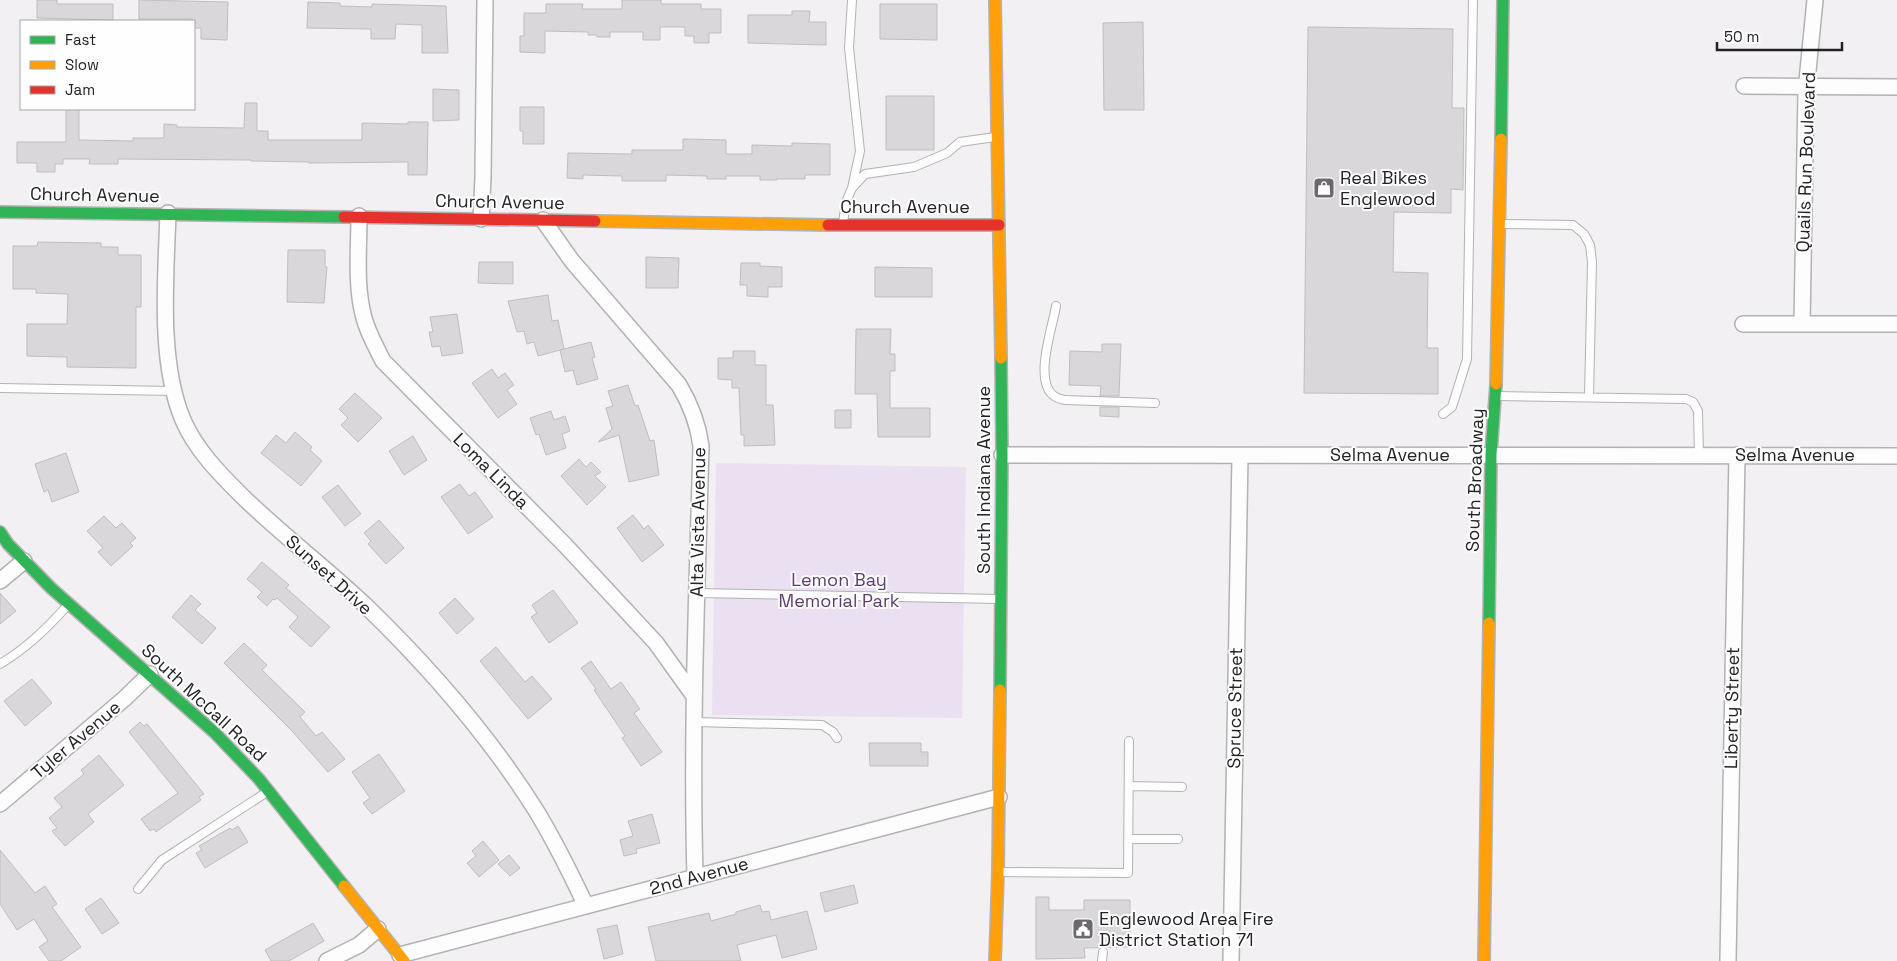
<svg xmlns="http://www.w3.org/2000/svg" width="1897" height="961" viewBox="0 0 1897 961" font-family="'Space Grotesk',sans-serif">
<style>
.green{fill:#ebdff2}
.building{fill:#d9d7d9;stroke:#bfbdbf}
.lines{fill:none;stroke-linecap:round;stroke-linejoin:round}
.lane-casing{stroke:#b2b1b3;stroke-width:10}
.street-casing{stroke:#b2b1b3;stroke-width:18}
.fast-casing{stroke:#b2b1b3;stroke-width:14}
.slow-casing{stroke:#b2b1b3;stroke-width:14}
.jam-casing{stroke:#b2b1b3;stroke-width:14}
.lane{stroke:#fdfdfd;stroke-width:8}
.street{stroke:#fdfdfd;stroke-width:15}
.fast{stroke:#30b455;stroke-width:11}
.slow{stroke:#ff9f0a;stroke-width:11}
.jam{stroke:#e5322d;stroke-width:11}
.labels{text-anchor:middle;stroke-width:4;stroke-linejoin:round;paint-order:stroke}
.street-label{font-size:18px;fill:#222123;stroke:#fefeff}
.poi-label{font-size:18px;fill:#222123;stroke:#fefeff;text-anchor:start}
.park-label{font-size:18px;fill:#5c3c6e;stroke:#fefeff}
</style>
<rect width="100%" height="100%" fill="#f2f0f3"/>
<!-- green -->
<path class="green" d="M716 463 966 467 962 718 712 715Z"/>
<!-- building -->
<path class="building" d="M37 0H57V4H113V20L37 18Z
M139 0 228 2 227 40 201 39V28H194L192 19H139Z
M622 0H661V4H701V9H721V33H709V43H694V36H685V27H660V40H643V32H610V37H597V35H588V32L545 31V53L520 52V36H524V13H546V4H583L582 9H622Z
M308 2 340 3V6L372 7V4L446 6 448 53H422V25L396 24 395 39H371V29L307 28Z
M880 4H937V40L880 39Z
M792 11H810L809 22H826V45L748 43V15H792Z
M1143 22 1144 110H1104L1103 23Z
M1308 27 1453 29 1452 108H1464L1463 190 1451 189V213L1394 212 1393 272 1428 273 1427 348H1438V394L1304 393Z
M433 89 459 90V120L433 121Z
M886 96H934V150H886Z
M245 103H257V131H268V140H362V123L408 124V122H428L427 175H408V162L309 163V162L251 161V160L118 159V164H89L90 159H63V164H55V172H37V163H17V142H66V109H79V140L133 141V138H164V124L177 125V127L244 128Z
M520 107H544V144H523V131H520Z
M683 139 726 140V154H752V145L792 146V143L830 144V175H805V179H777V180H760V176H726V179H707V176L666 175V181H622V176L583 175V179L567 178 568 153 632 154V150H683Z
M38 242 101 243V247H118V255H141V307H136V368L67 367V357L27 356V324H67L68 294 36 293V289H13V246H37Z
M288 250H325V267H327L324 303 287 302Z
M646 257 679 258 678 288H646Z
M479 262H513V284L478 283Z
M741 263H760V266L782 267V287H768V297L747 296V285H740Z
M875 267 932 268V297H875Z
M548 295 552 321 558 320 564 349 538 356 534 342 527 344 524 331 517 332 508 301Z
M457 314 463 353 442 356 440 346 432 347 429 332H433L430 317Z
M856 329H891L890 354H895V371H890V408H930V437H878L877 394H855Z
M591 342 595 357 592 358 598 379 577 385 573 370 565 372 560 350Z
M1102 344H1121L1119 396H1100L1101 386 1069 385 1070 351 1102 352Z
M733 351H755V365H766V405H773L775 445 744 446V435H741L739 388H732V380L718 379V358H733Z
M492 369 498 378 505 373 514 385 507 390 517 404 498 418 472 383Z
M628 385 635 406 638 405 650 441 654 440 659 475 629 482 619 435 598 442 612 429 606 408 613 406 608 391Z
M355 393 382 418 358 442 341 425 348 418 339 409Z
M1100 407H1119V417L1100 416Z
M835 410H851V428H835Z
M551 411 554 420 565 416 570 431 562 434 566 448 546 455 539 434 536 435 530 418Z
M295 432 312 447 310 450 322 461 301 486 261 453 276 435 286 443Z
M413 436 427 460 404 475 389 451Z
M66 453 79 492 52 502 48 490 44 492 35 464Z
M579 459 586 467 591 462 601 472 595 476 606 487 587 505 561 476Z
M460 484 469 496 475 492 493 517 468 534 441 497Z
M338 485 361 514 345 526 322 497Z
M633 515 644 529 648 525 664 545 642 562 617 528Z
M104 516 116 528 122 523 136 538 130 543 133 546 111 566 98 552 103 548 87 531Z
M379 520 404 548 386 564 368 544 371 541 364 533Z
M262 562 289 585 286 588 330 627 311 647 289 627 298 617 277 598 275 600 273 599 267 606 257 597 262 592 247 579Z
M553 590 578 623 549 643 531 617 537 613 532 605Z
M0 593 16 611 0 624Z
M191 595 201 604 195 610 216 628 202 644 172 617Z
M455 598 474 619 457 634 439 613Z
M244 643 267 665 262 670 305 712 300 717 316 736 322 732 345 759 328 772 292 731 224 663Z
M496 647 525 682 532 676 552 699 528 719 480 661Z
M591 661 611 689 621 682 640 709 634 713 662 752 641 766 622 738 625 736 594 690 596 689 581 668Z
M32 679 52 703 25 726 4 701Z
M140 722 144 726 147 724 204 794 199 797 201 800 156 832 154 829 150 831 141 819 178 793 129 732Z
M869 743H921V752H928V766H870Z
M379 754 405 791 372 814 363 803 370 798 352 772Z
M99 755 124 785 88 814 94 822 65 846 52 831 57 828 49 818 62 807 54 798 84 774 81 770Z
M652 814 660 843 636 849 637 853 624 856 620 840 633 836 628 821Z
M238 826 248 842 205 868 196 853 202 850 199 846 230 828 232 830Z
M483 841 499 860 479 877 467 863 476 856 472 851Z
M0 850 35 893 45 886 57 904 52 907 81 947 61 961H49L39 947 48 941 34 919 17 930 0 904Z
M509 855 520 868 510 876 498 864Z
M854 885 858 903 825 912 820 893Z
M1036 897H1049V910H1084V900H1130V947L1084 948 1085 958 1036 959Z
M101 898 119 923 102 934 85 909Z
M760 905 762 912 769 911 771 920 807 911 817 949 782 958 776 935 737 945 741 961H656L648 927 709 913 711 921 736 914V912Z
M313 923 324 941 289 961H271L265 950Z
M617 925 623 954 604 959 597 929Z"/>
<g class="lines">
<!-- lane casing -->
<g class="lane-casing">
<path id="lane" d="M852 0 849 48 860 151 852 188
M843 223 846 202 852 188 865 174 914 167 947 153 960 142 995 137
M1500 224 1573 225 1584 234 1590 245 1592 262 1589 396
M1056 306C1053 326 1033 381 1054 396 1058 399 1062 399 1065 400L1155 403
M0 388 174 391
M1497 396 1686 399 1693 402 1698 411 1699 455
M1443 414 1452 407 1467 359 1473 0
M697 593 999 599
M0 664C27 648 47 628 68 605
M694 722 822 725 833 732 837 738
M1129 786 1182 787
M1129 839H1178
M1000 872 1128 873 1129 741
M138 889 162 860 267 792
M1102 961 1103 952"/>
</g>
<!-- street casing -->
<g class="street-casing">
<path id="street" d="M1744 86 1897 87
M168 213C166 276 158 361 183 420 196 450 219 473 242 496 282 535 326 568 366 606 430 668 490 737 537 812 555 842 571 874 586 906
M359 216C359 249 355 286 364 318 368 333 376 347 383 361L565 545 656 643 694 696
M481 219 483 177 485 0
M543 220 572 261 679 385C691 405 698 423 701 446 697 590 691 733 695 877
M1743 324H1897
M1802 324 1806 91 1815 0
M1002 455 1897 456
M0 581 24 561
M0 804 124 699 150 674
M400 955 999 797
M327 961 359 945 378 929
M1231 961 1240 456
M1728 961 1737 455"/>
</g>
<!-- fast casing -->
<g class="fast-casing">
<path id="fast" d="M1501 139 1503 0
M0 212 344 217
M0 532 8 544 51 588 215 733 259 779 344 886
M1489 623 1491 454 1496 384
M1000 690 1002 455 1001 358"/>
</g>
<!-- slow casing -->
<g class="slow-casing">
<path id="slow" d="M995 0 1001 358
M595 221 828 225
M1496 384 1501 139
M344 886 404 961
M995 961 998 872 1000 690
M1484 961 1489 623"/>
</g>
<!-- jam casing -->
<g class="jam-casing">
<path id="jam" d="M344 217 595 221
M828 225H999"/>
</g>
<!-- lane -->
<use href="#lane" class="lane"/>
<!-- street -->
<use href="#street" class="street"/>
<!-- fast -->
<use href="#fast" class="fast"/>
<!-- slow -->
<use href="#slow" class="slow"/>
<!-- jam -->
<use href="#jam" class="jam"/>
</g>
<!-- icons -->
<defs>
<g id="shop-square" transform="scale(1.125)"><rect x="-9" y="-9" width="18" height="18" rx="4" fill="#6b696c" stroke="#fefeff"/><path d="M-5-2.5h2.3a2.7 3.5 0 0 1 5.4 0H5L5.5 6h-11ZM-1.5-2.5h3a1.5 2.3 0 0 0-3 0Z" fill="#fff"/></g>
<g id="civic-square" transform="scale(1.125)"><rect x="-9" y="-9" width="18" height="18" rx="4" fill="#6b696c" stroke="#fefeff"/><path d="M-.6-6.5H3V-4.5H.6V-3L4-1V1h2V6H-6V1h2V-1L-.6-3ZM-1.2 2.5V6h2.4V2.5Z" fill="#fff"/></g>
</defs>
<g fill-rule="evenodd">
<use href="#shop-square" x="1324" y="188"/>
<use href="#civic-square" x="1083" y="929"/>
</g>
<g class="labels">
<!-- street labels -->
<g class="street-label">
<text transform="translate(1806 162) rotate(-88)" y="6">Quails Run Boulevard</text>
<text transform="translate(95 195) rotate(1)" y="6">Church Avenue</text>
<text transform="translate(500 202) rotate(1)" y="6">Church Avenue</text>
<text x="905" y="213">Church Avenue</text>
<text x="1390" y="461">Selma Avenue</text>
<text x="1795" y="461">Selma Avenue</text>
<text transform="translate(491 471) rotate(45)" y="6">Loma Linda</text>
<text transform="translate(984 480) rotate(-90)" y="6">South Indiana Avenue</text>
<text transform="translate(1475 480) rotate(-88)" y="6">South Broadway</text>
<text transform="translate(698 522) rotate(-89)" y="6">Alta Vista Avenue</text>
<text transform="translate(329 575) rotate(42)" y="6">Sunset Drive</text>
<text transform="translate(204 703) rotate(43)" y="6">South McCall Road</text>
<text transform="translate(1235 708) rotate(-89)" y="6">Spruce Street</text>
<text transform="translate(1732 708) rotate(-89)" y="6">Liberty Street</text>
<text transform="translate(76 740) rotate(-40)" y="6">Tyler Avenue</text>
<text transform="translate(699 876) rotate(-15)" y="6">2nd Avenue</text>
</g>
<!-- poi labels -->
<g class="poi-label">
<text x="1340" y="184">Real Bikes<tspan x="1340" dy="21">Englewood</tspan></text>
<text x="1099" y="925">Englewood Area Fire<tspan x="1099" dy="21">District Station 71</tspan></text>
</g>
<!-- park labels -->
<g class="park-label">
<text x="839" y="586">Lemon Bay<tspan x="839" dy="21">Memorial Park</tspan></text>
</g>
</g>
<!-- legend -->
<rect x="20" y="20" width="175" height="90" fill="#fefeff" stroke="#a6a6a7"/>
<rect x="30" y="36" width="25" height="8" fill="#30b455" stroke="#a6a6a7"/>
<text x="65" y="45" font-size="15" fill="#222123">Fast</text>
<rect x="30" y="61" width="25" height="8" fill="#ff9f0a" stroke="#a6a6a7"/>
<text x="65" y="70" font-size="15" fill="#222123">Slow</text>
<rect x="30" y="86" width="25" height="8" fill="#e5322d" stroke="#a6a6a7"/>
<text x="65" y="95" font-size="15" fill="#222123">Jam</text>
<!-- scale -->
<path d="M1717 42v8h125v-8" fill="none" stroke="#222123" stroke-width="2.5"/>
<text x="1724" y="42" font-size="15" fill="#222123" stroke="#fefeff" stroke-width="4" paint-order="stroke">50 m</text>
</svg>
